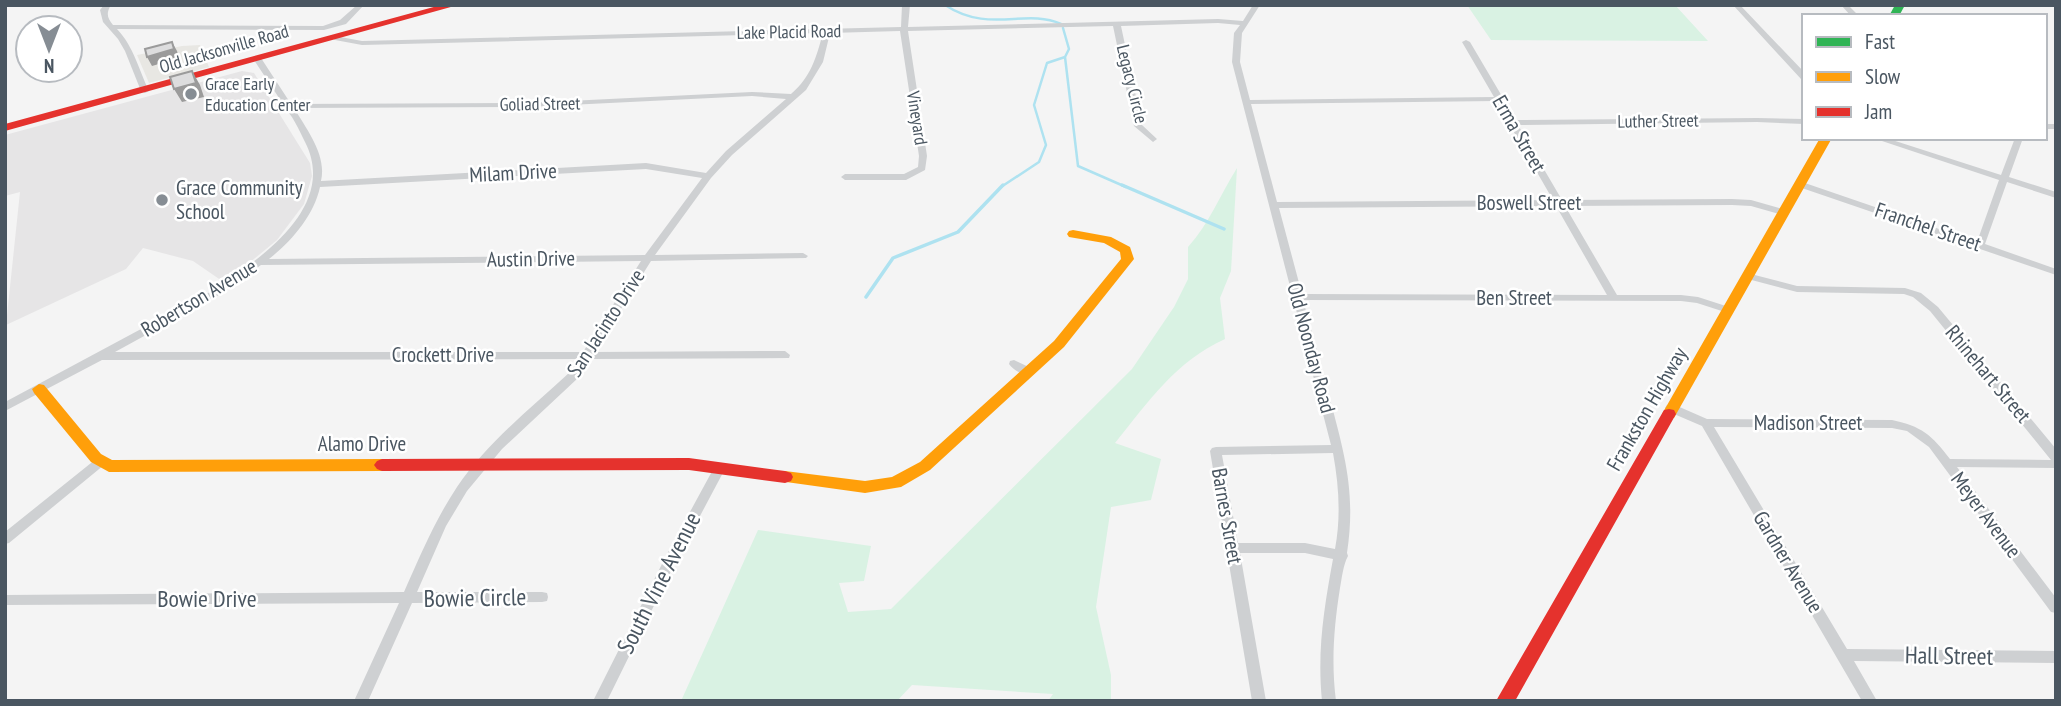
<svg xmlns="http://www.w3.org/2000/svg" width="2061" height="706" viewBox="0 0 2061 706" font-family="'PT Sans Narrow',sans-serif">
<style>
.commercial{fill:#e8e7e3}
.education{fill:#e6e5e6}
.green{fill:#d9f2e3}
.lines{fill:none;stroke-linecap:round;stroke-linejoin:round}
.stream-far1{stroke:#aee2f0;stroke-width:2.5}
.stream{stroke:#aee2f0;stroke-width:3.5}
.street{fill:#ced0d2;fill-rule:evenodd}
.fast{fill:#30b455;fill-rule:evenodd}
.slow{fill:#ff9f0a;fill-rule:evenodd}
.jam{fill:#e5322d;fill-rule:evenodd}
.shaded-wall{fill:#9b9b9b}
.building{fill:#ddddde;stroke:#9b9b9b;stroke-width:2}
.poi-dot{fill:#868d94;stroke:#fff;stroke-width:2.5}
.labels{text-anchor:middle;stroke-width:5;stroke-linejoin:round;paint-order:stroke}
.far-street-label{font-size:18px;fill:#4a5661;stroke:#fff}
.far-poi-label{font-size:18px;fill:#4a5661;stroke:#fff;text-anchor:start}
.street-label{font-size:21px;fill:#4a5661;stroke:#fff}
.poi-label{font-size:21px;fill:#4a5661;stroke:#fff;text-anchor:start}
.near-street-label{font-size:24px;fill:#4a5661;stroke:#fff}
</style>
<rect width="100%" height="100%" fill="#f4f4f4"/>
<!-- commercial -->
<path class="commercial" d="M200 45 209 67 149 83 137 55 182 46Z"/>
<!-- education -->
<path class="education" d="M242 71 254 73 310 163 312 176 304 204 277 240 225 283 193 261 143 248 126 269 6 325 20 192 5 196V135Z"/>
<!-- green -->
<path class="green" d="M1467 5H1675L1708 41 1491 40Z
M1237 168 1231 271 1220 298 1225 339C1175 362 1149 401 1115 443L1161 459 1151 500 1111 507 1096 607 1111 675V701H1048L1053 694 912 685 897 701H681L758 530 871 546 864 581 839 583 848 612 891 609 1132 369 1174 307 1188 279V247C1209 224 1220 195 1237 168Z"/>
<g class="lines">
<!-- stream-far1 -->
<path class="stream-far1" d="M945 5C989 34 1025 8 1061 24
M1063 28 1069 49 1065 57 1078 166 1126 187
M1001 187 1039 162 1046 145 1034 105 1047 63 1065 57"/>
<!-- stream -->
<path class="stream" d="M1122 185 1224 229
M866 297 893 258 958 232 1003 185"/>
<!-- street -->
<path class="street" d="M104 5H111C106 13 107 18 113 25L323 26 340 20 357 5H364L346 24 324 30 117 29C134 47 139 70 149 91L145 93 141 91 125 51 118 39 103 22 100 10Z
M902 5H910L908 27 1218 19 1243 21 1253 5H1260L1242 33 1240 62 1250 100 1494 97 1462 42 1466 40 1470 42 1516 120 1757 118 1804 119V124L1757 122 1518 125 1562 200 1732 199 1751 200 1786 210 1788 212 1783 215 1751 206 1732 205 1565 206 1617 295H1681L1698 297 1732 308 1733 310 1732 312 1728 313 1697 303 1681 301 1303 300C1312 333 1321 366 1330 399 1345 456 1356 493 1347 553L1348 556C1343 565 1342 578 1340 588 1334 626 1331 662 1336 701H1322C1317 651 1324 608 1333 559L1305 553H1240L1266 701H1252L1210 451 1212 448 1216 447 1331 445 1232 62 1234 33 1240 25 1218 23 1121 26 1142 125 1157 139 1153 142 1134 126 1113 26 908 31 927 156 925 170 906 180H845L841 177 845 174H904L918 167 919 156 900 31 830 33 823 62 806 90 732 155 711 178 655 255 803 253 808 256 806 258 651 261 594 352 785 351 790 355 789 358 590 359 578 378 502 449 467 491 446 526 417 592H542L547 593 548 597 547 601 542 602 412 603 368 701H354L399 603 5 605V595L404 592C420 556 435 520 457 487 487 443 531 408 570 372L579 359 102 360 5 411V402L210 292C257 261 339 208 305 142 299 130 292 113 282 106L283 104 254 60 255 58H261L291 104 528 103 752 92 791 94C811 77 816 58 823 33L362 45 335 40 331 38 335 36 362 41 901 27ZM752 96 786 99 726 151 706 173 646 163 321 181C327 155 307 130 294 108L528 107ZM1496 101 1553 200 1277 202 1251 104ZM646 169 702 178 645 255 269 259C292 241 314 215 320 187ZM1556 206 1607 295 1302 294 1279 208ZM641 261 583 352H115L217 296 261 265ZM1333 453C1339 486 1341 517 1335 549L1305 543H1238L1222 455Z
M1733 5H1740L1804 72V79H1801Z
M1841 5H1848L1859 16H1851Z
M2045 124H2056V129H2045Z
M1873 138H1886L2001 175 2015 138H2023L2009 177 2056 192V198L2007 182 1985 244 2056 269V275L1796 186 1795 184 1796 182H1802L1977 242 1999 180Z
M1747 273 1797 286 1905 288 1921 293 1938 307 2056 449V468L1957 467 2056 598V613L2051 612 1929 447 1907 431 1892 428 1714 427 1847 649 2056 651V663L1854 661 1877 701H1862L1702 426 1667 411 1665 408 1667 405H1675L1707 419 1892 420C1921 426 1932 435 1950 459L2051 460 1930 311 1913 297 1904 294 1797 292 1744 278 1742 276 1744 274Z
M1014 360 1033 369 1034 372 1033 375C1025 377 1013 370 1009 364L1010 361Z
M100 458 104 459 106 462 104 465 9 543 5 544V532L96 459Z
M720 463 724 464 726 467 675 563 607 701H593L666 556 716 464Z"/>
<!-- fast -->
<path class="fast" d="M1895 5H1905L1899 16H1889Z"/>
<!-- slow -->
<path class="slow" d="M1820 138H1832L1674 418H1664L1662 414Z
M1073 230 1111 237 1130 247 1134 259 1064 347 930 470 901 487 865 493 779 481 777 477 779 473 785 471 865 481 892 477 920 462 1054 341 1121 259 1120 252 1104 243 1069 237 1067 234 1069 231Z
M39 384 44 385 101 454 112 460 382 459 387 461 390 465 387 469 382 471 109 472 91 462 34 393 32 389Z"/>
<!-- jam -->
<path class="jam" d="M441 5H458L5 131V124Z
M1669 409 1674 410 1676 414 1515 701H1496L1664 410Z
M689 458 785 471 791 473 793 477 791 481 785 483 689 470 382 471 377 469 374 465 377 461 382 459Z"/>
</g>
<!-- shaded-wall -->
<path class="shaded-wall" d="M172 42 177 51 179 58 152 66 147 57Z
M192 71 200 85 204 97 182 102 174 89Z"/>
<!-- building -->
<path class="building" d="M172 42 174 49 147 57 145 49Z
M192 71 196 83 174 89 170 77Z"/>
<!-- markers -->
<g class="poi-dot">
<circle cx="191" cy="94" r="7"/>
<circle cx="162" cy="200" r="7"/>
</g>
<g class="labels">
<!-- far-street labels -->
<g class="far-street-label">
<text transform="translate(789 32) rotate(-1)" y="6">Lake Placid Road</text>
<text transform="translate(224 49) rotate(-16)" y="6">Old Jacksonville Road</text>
<text transform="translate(1132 84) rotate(76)" y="6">Legacy Circle</text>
<text transform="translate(540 104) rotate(-1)" y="6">Goliad Street</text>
<text transform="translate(917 118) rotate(81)" y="6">Vineyard</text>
<text transform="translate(1658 121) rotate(-1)" y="6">Luther Street</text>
</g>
<!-- far-poi labels -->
<g class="far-poi-label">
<text x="205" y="90">Grace Early<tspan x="205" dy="21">Education Center</tspan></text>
</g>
<!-- street labels -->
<g class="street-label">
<text transform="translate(1519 134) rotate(60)" y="7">Erma Street</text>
<text transform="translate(513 173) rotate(-3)" y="7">Milam Drive</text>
<text x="1529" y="210">Boswell Street</text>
<text transform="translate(1928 227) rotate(19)" y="7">Franchel Street</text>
<text transform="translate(531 259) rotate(-1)" y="7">Austin Drive</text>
<text transform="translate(199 298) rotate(-31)" y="7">Robertson Avenue</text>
<text x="1514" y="305">Ben Street</text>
<text transform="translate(606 323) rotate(-57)" y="7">San Jacinto Drive</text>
<text transform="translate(1311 348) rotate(75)" y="7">Old Noonday Road</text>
<text x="443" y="362">Crockett Drive</text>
<text transform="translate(1988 374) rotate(50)" y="7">Rhinehart Street</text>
<text transform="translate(1647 409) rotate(-60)" y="7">Frankston Highway</text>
<text x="1808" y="430">Madison Street</text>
<text x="362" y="451">Alamo Drive</text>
<text transform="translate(1986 515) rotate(53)" y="7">Meyer Avenue</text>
<text transform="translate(1227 516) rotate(80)" y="7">Barnes Street</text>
<text transform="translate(1788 562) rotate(59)" y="7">Gardner Avenue</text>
</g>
<!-- poi labels -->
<g class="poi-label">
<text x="176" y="195">Grace Community<tspan x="176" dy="24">School</tspan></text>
</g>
<!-- near-street labels -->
<g class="near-street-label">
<text transform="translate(659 583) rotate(-63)" y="8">South Vine Avenue</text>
<text transform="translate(475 598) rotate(-1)" y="8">Bowie Circle</text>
<text x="207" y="607">Bowie Drive</text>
<text transform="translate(1949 656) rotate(1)" y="8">Hall Street</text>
</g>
</g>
<!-- border -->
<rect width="2061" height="706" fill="none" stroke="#4a5661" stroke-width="14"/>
<!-- legend -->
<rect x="1802" y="14" width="245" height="126" fill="#ffffff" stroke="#b7bbc0" stroke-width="2"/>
<rect x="1816" y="37" width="35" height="10" fill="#30b455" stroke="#b7bbc0" stroke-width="2"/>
<text x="1865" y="49" font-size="21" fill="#4a5661">Fast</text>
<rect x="1816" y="72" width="35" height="10" fill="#ff9f0a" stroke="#b7bbc0" stroke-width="2"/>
<text x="1865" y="84" font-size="21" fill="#4a5661">Slow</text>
<rect x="1816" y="107" width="35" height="10" fill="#e5322d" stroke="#b7bbc0" stroke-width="2"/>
<text x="1865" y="119" font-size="21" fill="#4a5661">Jam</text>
<!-- north arrow -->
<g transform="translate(49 49) rotate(180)"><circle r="33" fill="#ffffff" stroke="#b7bbc0" stroke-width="2"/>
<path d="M0-5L12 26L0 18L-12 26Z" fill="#868d94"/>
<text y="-10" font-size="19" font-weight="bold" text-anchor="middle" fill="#4a5661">N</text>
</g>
</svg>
